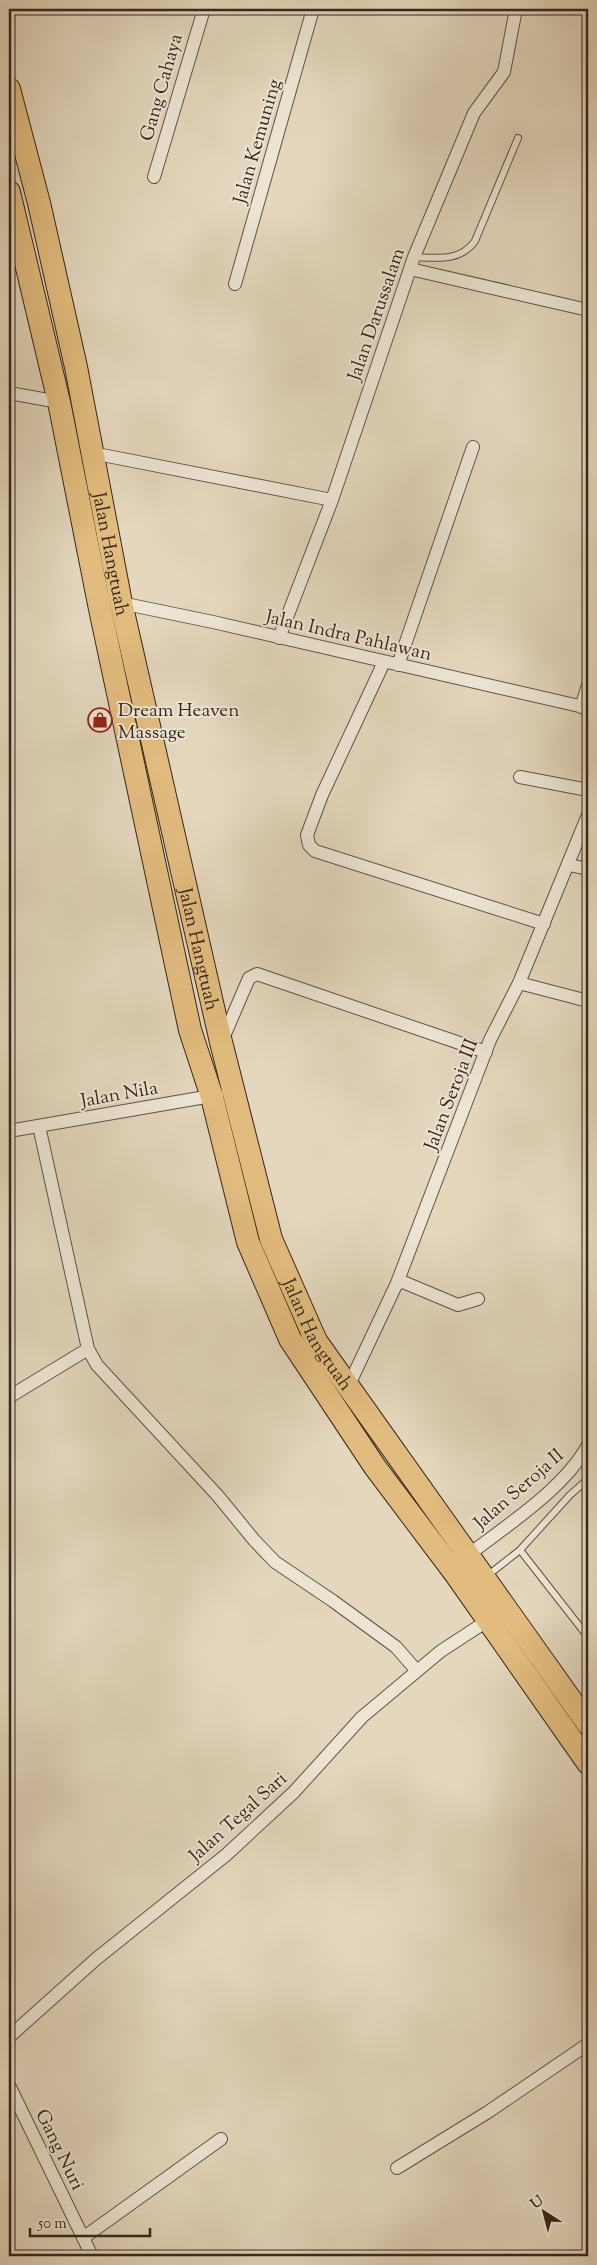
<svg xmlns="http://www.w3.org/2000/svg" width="597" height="2265" viewBox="0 0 597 2265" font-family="'Sorts Mill Goudy',serif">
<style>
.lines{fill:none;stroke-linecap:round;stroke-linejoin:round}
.lane-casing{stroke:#615244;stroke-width:8}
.street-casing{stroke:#615244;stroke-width:14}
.highway-casing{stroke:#36261b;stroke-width:24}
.lane{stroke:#ede5d4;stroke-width:6}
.street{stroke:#ede5d4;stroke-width:12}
.highway{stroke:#e2bc7e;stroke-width:22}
.labels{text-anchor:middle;stroke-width:4;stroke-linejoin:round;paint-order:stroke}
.street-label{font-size:19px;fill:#36261b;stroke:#ede5d4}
.poi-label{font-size:19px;fill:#36261b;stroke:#ede5d4;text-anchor:start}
</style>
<rect width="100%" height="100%" fill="#e3d7bd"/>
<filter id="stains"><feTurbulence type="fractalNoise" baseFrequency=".004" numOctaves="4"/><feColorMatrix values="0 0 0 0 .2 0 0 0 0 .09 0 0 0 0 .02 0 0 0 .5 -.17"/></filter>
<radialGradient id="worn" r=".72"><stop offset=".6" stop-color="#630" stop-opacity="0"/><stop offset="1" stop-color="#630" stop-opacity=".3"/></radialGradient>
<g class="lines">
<!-- lane casing -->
<g class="lane-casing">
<path id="lane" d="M414 257C437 258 460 262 475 241L518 138
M520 1550 588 1637
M487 1576 520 1550 570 1495 588 1479"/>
</g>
<!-- street casing -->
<g class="street-casing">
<path id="street" d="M154 177 204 9
M410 269 588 310
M235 284 313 9
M9 393 59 402
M92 453 332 500
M117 604 121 603 213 622 588 708
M279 638 332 500 414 257 474 113 504 72 516 9
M384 662 322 795 307 835 309 845 315 851 544 924
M398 665 473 447
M581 707 588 685
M520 777 588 790
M569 865 588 869
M519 983 588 1001
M222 1041 249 978 257 974 486 1052
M39 1126 88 1349 97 1365 218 1496 254 1540 275 1562 333 1601 396 1647 416 1670
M9 1131 217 1095
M397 1283 403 1282 458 1305 478 1299
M348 1387 397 1283 490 1040 519 983 588 815
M9 1397 88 1349
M467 1556C506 1526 565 1488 588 1445
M9 2037 96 1959 226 1855 294 1792 362 1717 441 1651 487 1621
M9 2085 92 2256
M397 2168 488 2112 588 2044
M83 2238 221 2139"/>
</g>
<!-- highway casing -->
<g class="highway-casing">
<g id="highway">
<path id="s1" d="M9 89 39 203 76 367 121 603 221 1042 271 1239 316 1341 588 1724"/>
<path d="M9 192 59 402 100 609 190 1030 212 1097 248 1242 290 1339 375 1467 457 1576 588 1763"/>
</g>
</g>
<!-- lane -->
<use href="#lane" class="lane"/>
<!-- street -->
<use href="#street" class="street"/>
<!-- highway -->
<use href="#highway" class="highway"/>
</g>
<!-- icons -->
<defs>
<g id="shop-ring" transform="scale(1.25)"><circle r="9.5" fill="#ede5d4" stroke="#8f2418" stroke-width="1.5"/><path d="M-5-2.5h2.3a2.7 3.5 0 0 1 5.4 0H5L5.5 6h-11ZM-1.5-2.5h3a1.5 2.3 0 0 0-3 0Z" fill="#8f2418"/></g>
</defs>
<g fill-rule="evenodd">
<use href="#shop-ring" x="100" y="720"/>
</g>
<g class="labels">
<!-- street labels -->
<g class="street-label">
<text transform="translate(160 87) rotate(-74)" y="7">Gang Cahaya</text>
<text transform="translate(256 141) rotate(-74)" y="7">Jalan Kemuning</text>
<text transform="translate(375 314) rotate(-71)" y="7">Jalan Darussalam</text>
<text dy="7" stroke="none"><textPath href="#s1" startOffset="476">Jalan Hangtuah</textPath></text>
<text transform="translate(349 634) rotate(13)" y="7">Jalan Indra Pahlawan</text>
<text dy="7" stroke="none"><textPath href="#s1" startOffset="881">Jalan Hangtuah</textPath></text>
<text transform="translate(119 1093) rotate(-10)" y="7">Jalan Nila</text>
<text transform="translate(450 1094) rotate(-69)" y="7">Jalan Seroja III</text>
<text dy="7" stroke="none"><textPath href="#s1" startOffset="1286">Jalan Hangtuah</textPath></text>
<text transform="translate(518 1488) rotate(-41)" y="7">Jalan Seroja II</text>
<text transform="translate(237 1816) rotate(-42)" y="7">Jalan Tegal Sari</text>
<text transform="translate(61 2149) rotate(64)" y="7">Gang Nuri</text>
</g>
<!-- poi labels -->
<g class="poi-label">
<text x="118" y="716">Dream Heaven<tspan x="118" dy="22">Massage</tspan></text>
</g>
</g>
<!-- margin -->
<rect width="597" height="2265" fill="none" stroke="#e3d7bd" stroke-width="30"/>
<rect x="10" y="10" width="577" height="2245" fill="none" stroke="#36261b" stroke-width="2.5"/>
<rect x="15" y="15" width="567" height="2235" fill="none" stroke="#36261b"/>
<!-- north arrow -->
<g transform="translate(544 2212) rotate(324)" stroke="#ede5d4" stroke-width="4" paint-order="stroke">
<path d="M0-4L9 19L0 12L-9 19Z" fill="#36261b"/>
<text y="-8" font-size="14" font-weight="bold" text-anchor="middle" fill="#36261b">U</text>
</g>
<!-- scale -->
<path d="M30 2228v8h120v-8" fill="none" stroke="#36261b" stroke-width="2.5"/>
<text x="38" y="2228" font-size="15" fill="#36261b" stroke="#ede5d4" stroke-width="4" paint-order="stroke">50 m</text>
<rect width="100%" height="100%" filter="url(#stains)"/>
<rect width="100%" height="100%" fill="url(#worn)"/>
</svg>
